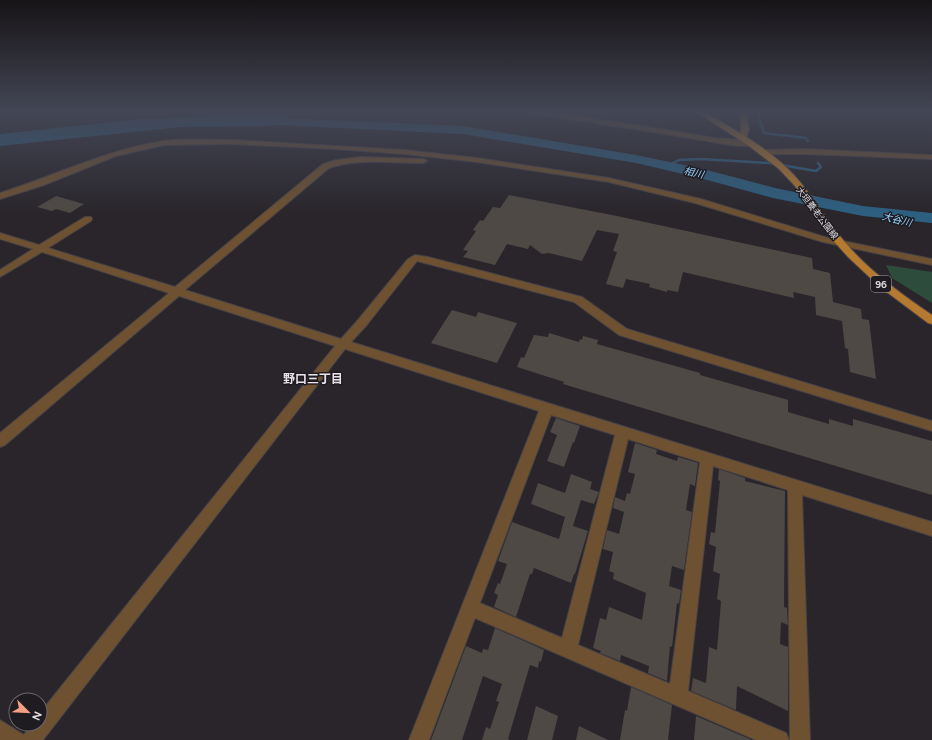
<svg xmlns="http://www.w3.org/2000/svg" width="932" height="740" viewBox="0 0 932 740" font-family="Figtree,'Noto Sans JP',sans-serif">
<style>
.green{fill:#2e4c3b}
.water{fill:#2c5f80}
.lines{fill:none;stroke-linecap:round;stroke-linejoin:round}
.stream{stroke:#2c5f80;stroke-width:2.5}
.river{fill:#2c5f80;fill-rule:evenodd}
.building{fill:#4e4944}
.street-casing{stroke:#464247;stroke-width:2}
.secondary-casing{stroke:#464247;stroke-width:2}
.primary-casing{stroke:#464247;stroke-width:2}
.street{fill:#6e5131;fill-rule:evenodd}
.secondary{fill:#976831;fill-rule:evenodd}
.primary{fill:#b5792f;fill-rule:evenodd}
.labels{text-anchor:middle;stroke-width:3;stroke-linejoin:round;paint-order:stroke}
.far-street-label{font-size:9px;fill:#dedbdf;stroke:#1f1c21}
.far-water-label{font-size:10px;font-style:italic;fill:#98d3fe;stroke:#1f1c21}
.shield{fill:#1f1c21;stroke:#a5a2a6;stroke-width:1}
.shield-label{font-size:10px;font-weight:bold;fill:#dedbdf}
.neighbourhood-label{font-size:12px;font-weight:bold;fill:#e7e2e9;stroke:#1f1c21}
</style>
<rect width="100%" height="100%" fill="#29252a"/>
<!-- green -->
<path class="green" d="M886 265 932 272V303L892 278Z"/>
<!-- water -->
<path class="water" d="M249 115H287L269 126 180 127 0 146V134L140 119Z"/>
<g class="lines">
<!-- stream -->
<path class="stream" d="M757 111 764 133 806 138 808 141
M667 166 679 160 701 159 770 163 816 171 821 167 818 163"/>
<!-- river -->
<path class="river" d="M245 116 463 126 636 155 703 169 775 188 863 206 932 213V223L863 216 773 198 700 178 636 163 463 134 240 123 238 120 240 117Z"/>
</g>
<!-- building -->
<path class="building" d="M509 195 617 216 812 258 813 269 830 273 833 302 861 309 862 319 869 320 876 379 850 372 848 349 845 348 842 321 816 315 815 297 793 292 794 298 683 272 678 292 667 290V292L649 287 650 284 626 279 623 288 606 284 617 252 613 251 619 234 597 230 582 261 549 253 542 254 530 245 528 249 507 244 495 265 463 257 468 251 463 250 476 231 473 230 480 220 483 221 493 207 500 208Z
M56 196 84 204 70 213 56 209 52 211 37 207Z
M452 310 476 317 478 312 517 323 497 363 431 343Z
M549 333 579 342 580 339 582 340 583 336 598 340 597 344 700 373V375L788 400V412L829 424V419L853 426V419L932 441V495L563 384 564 382 517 367 521 357 524 358 534 335 548 337Z
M556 418 580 426 574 443 573 442 564 467 547 461 557 435 550 432Z
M635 443 657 450 656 454 677 461 678 457 698 463 695 486 690 484 686 510 692 512 684 570 672 566 669 586 681 590 679 604 677 603 672 647 670 646 667 681 648 673 649 666 621 655 620 661 600 653 601 651 593 648 600 618 606 620 609 607 642 620 646 593 613 579 614 573 609 571 613 552 603 549 607 530 619 534 624 512 613 508 615 497 625 501 627 493 630 494 635 474 628 472Z
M719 469 745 478V481L785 491 784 607 787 608 788 625 781 622 780 644 788 647V711L737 686 736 710 691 691 693 678 706 683 709 647 717 650 721 601 717 599 720 574 713 571 716 547 709 544 711 532 715 533 720 481 718 480Z
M571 474 592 482 590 489 599 492 594 504 581 500 573 526 588 531 575 574H574L571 583 534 568 532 574H530L516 617 494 607 498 595 494 593 498 583 500 584 507 564 498 561 512 522 559 539 565 517 531 504 538 483 565 493Z
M495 628 544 650 541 662 539 661 538 668 530 665 508 739 510 740H482L486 727 490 729 499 702 496 701 502 684 483 676 462 740H431L466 646 482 653 483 649 488 650Z
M631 687 672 705 668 740H620L625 710 627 711Z
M536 706 558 716 552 740H527Z
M696 716 752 740H694Z
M579 726 608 740H576Z"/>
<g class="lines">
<!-- street casing -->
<g class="street-casing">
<path id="street" d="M523 111H540C599 119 657 128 715 138 724 139 748 139 754 144 748 149 721 143 712 142 650 131 588 122 526 113Z
M233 140 405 150 477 158 609 178 701 199 828 238 932 259V265L823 242 695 203 609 182 477 162 405 154 335 149 233 144 164 145 116 156 44 185 0 199V193C54 176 106 150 163 141 184 138 211 140 233 140Z
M805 149 932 155V159L805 154H762L758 152 762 150Z
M360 157 423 159 427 161 423 163C392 163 359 158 329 168L185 290 341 339 358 320 408 259 415 255 428 257 582 297 627 329 932 421V431L619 335 574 302 417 261 366 326 351 342 932 522V536L802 495 810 740H790L788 490 713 466 688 691 786 733 789 740H756L475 618 429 740H409L539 411 345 349 43 740H0V720L24 735 31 724H40V713L335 346 179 296 5 445 0 447V433L169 293 42 252 0 277V270L33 249 0 239V233L39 245 85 217H91L92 219 91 221 48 248 175 287 323 164 336 160ZM551 415 615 435 562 638 480 603ZM628 439 700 462 670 684 578 645Z"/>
</g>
<!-- secondary casing -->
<g class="secondary-casing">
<path id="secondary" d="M740 111H746L749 129 746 139 742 141 738 139 741 129Z"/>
</g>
<!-- primary casing -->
<g class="primary-casing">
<path id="primary" d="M695 111H703C731 128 762 144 786 167 809 188 823 217 844 241 869 271 900 293 932 315V324L928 323 880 287 848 257 830 237 795 186 779 169 749 146Z"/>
</g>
<!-- street -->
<use href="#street" class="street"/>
<!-- secondary -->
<use href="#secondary" class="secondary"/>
<!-- primary -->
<use href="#primary" class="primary"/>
</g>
<!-- sky -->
<linearGradient id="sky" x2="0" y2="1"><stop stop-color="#171417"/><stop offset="0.52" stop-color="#434655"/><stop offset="1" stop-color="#434655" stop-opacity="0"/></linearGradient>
<rect width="932" height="215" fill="url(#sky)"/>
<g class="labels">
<!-- far-street labels -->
<g class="far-street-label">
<text transform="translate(817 213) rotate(53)" y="3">大垣養老公園線</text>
</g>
<!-- far-water labels -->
<g class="far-water-label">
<text transform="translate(694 172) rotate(13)" y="4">相川</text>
<text transform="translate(897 219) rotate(14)" y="4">大谷川</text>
</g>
<!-- shield labels -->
<rect class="shield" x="871" y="276" width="20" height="16" rx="3"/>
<g class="shield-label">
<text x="881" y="288">96</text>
</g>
<!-- neighbourhood labels -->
<g class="neighbourhood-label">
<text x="313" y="383">野口三丁目</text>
</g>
</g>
<!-- north arrow -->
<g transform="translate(28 712) rotate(114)"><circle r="19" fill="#1f1c21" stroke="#6b686d"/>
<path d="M0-3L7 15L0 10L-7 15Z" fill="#f39f84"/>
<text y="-6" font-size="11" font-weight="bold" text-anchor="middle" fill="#dedbdf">N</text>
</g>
</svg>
